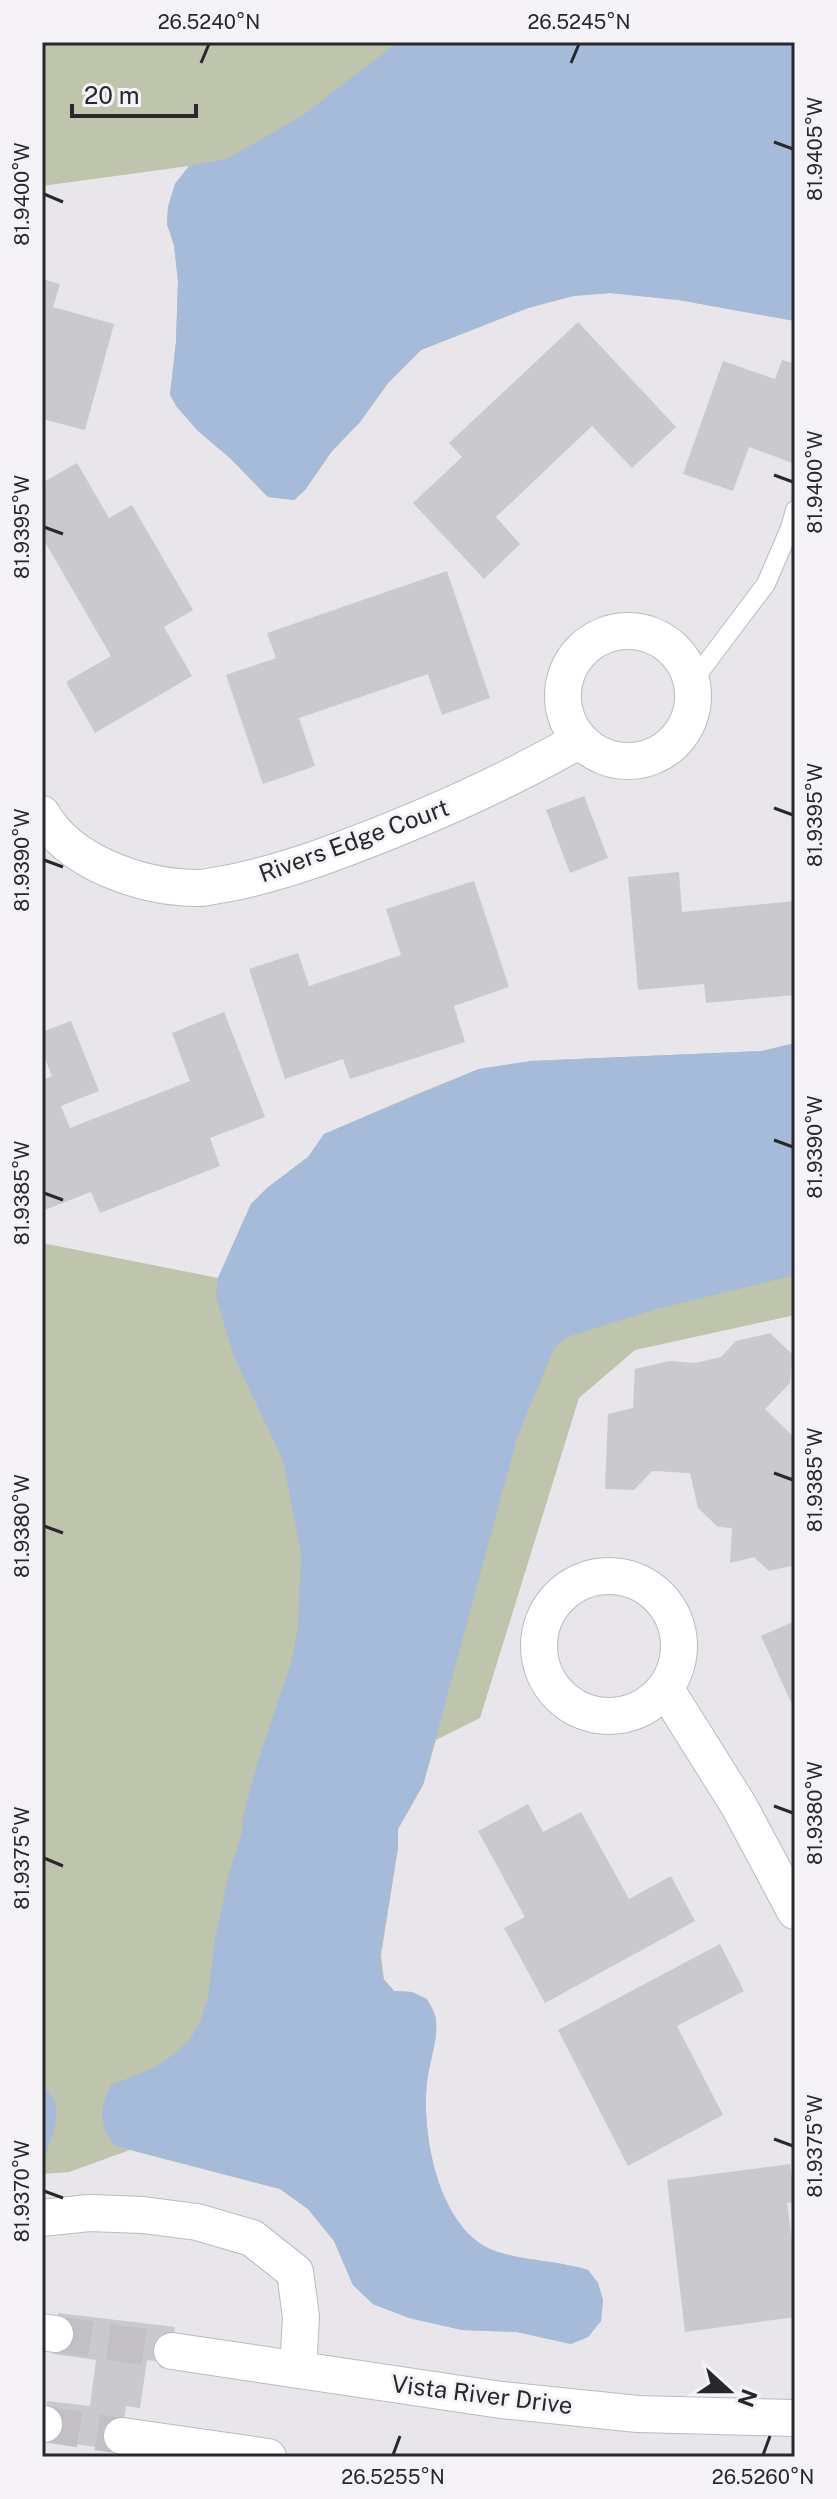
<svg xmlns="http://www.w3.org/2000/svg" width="837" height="2499" viewBox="0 0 837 2499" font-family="'Public Sans',sans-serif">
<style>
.green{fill:#bfc4ac}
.water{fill:#a6bad9}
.building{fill:#c9c9ce}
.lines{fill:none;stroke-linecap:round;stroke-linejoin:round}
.minor-tunnel{stroke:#c2c0c4;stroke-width:36;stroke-dasharray:36 18;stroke-linecap:butt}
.service-casing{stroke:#bcbabf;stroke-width:20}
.minor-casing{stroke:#bcbabf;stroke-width:38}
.service{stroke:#fff;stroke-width:18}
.minor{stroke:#fff;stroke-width:36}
.ticks{fill:none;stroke:#28282a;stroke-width:3}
.labels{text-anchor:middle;stroke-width:6;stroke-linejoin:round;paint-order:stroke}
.street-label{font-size:24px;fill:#28282a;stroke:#f5f3f8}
.neatline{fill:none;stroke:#28282a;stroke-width:3}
.ticks-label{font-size:20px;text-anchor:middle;fill:#28282a}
</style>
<rect width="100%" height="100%" fill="#e8e6eb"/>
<!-- green -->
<path class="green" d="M42 42H795V321L679 300 610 293 573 296 528 308 421 350 388 383 360 422 332 451 305 490 294 500 268 497 230 458 198 431 177 407 170 395 176 342 178 281 174 245 167 224 168 207 175 184 189 166 42 186Z
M795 1043V1315L635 1350 579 1398 480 1718 436 1740 423 1785 398 1829V1848L381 1956 384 1979 394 1991 412 1992 427 1999C430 2005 436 2014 436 2021 438 2040 429 2063 427 2082 421 2135 439 2234 498 2252 527 2261 559 2261 588 2270L598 2283 603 2300 601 2321 588 2337 571 2344 517 2332 462 2330 409 2318 373 2304 353 2285 334 2241 308 2209 280 2189 130 2150 69 2172 42 2174V1243L218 1278 251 1204 267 1188 308 1157 324 1134 417 1094 479 1069 531 1061 762 1051Z"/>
<!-- water -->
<path class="water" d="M398 42H795V321L679 300 610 293 573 296 528 308 421 350 388 383 360 422 332 451 305 490 294 500 268 497 230 458 198 431 177 407 170 395 176 342 178 281 174 245 167 224 168 207 175 184 189 166 227 159 302 116Z
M795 1043V1275L653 1310 567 1337 554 1348 517 1438 423 1785 398 1829V1848L380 1956 383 1979 394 1991 412 1992 427 1999C430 2005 436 2014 436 2021 438 2040 429 2063 427 2082 421 2135 439 2234 498 2252 527 2261 559 2261 588 2270L598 2283 603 2300 601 2321 588 2337 571 2344 517 2332 462 2330 409 2318 373 2304 353 2285 334 2241 308 2209 280 2189 116 2146C98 2126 99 2108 111 2085L154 2068 176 2053 191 2038 200 2022 208 1998 214 1944 229 1873 242 1833 243 1816 258 1761 291 1663 298 1627 301 1552 283 1460 234 1357 216 1296 218 1278 251 1204 267 1188 308 1157 324 1134 479 1069 532 1061 762 1051Z
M42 2086C67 2105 53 2131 46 2155L42 2157Z"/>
<!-- building -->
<path class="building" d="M42 279 60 284 53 307 114 324 85 430 42 419V385L45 374 42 373Z
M578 322 676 427 632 468 592 426 496 517 520 544 484 579 413 503 462 457 449 443Z
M782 360 795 364V464L749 447 733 491 683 474 723 361 775 379Z
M77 463 109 518 132 505 193 610 164 627 192 676 95 733 66 682 111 656 45 542 42 544V483Z
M447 571 490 698 442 715 428 674 299 718 315 766 263 784 226 675 276 658 267 633Z
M584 796 608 858 570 873 546 810Z
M679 872 682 912 795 901V995L706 1003 704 984 638 990 628 877Z
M474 881 509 987 454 1006 465 1042 350 1079 343 1059 285 1079 249 969 298 953 309 986 401 955 386 909Z
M224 1012 265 1117 210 1138 220 1166 100 1213 91 1192 42 1211V1080L52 1076 42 1051V1032L71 1021 99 1091 61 1106 70 1128 190 1081 172 1033Z
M770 1333 792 1354 790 1383 765 1409 795 1438V1565L769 1571 754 1557 730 1563 732 1528 718 1527 698 1508 690 1473 652 1471 634 1490 605 1489 608 1414 633 1408 635 1369 670 1361 695 1363 721 1357 736 1341Z
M795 1621V1711L761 1636Z
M528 1804 543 1832 581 1812 629 1899 671 1876 695 1921 545 2003 504 1928 525 1917 478 1831Z
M720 1944 744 1991 677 2026 723 2115 628 2166 558 2030Z
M790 2164 795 2202 787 2203 795 2262V2317L685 2332 667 2180Z
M58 2313 175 2327 170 2363 147 2360 140 2408 126 2406 120 2450 42 2440 47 2401 90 2406 96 2360 53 2354Z"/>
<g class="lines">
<!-- minor-tunnel -->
<path class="minor-tunnel" d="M55 2334 172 2351
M44 2424 122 2436"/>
<!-- service casing -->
<g class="service-casing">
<path id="service" d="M692 682 766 584 790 528 795 510"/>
</g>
<!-- minor casing -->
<g class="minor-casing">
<path id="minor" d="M563 696a65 65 0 1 1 130 0a65 65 0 1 1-130 0Z
M42 814C69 863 142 887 195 888 205 889 215 885 225 884 258 878 287 869 319 858 410 825 496 788 580 740
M539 1646a70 70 0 1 1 140 0a70 70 0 1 1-140 0Z
M665 1688 739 1806 795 1911
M42 2218 89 2213 143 2215 197 2222 252 2238 295 2272 301 2317 298 2370
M42 2332 55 2334
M172 2351 501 2400 638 2414 795 2418
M42 2424H44
M122 2436 268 2457"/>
</g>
<!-- service -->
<use href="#service" class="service"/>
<!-- minor -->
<use href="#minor" class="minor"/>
</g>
<!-- ticks -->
<path class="ticks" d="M201 63 209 44M571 63 579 44M774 142 793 149M44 194 63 202M774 475 793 482M44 527 63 534M774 808 793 815M44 860 63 867M774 1140 793 1147M44 1193 63 1200M774 1473 793 1480M44 1526 63 1533M774 1806 793 1813M44 1858 63 1866M774 2139 793 2146M44 2191 63 2198M393 2455 400 2436M763 2455 770 2436"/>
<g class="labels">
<!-- street labels -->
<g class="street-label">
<text transform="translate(354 841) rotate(-20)" y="8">Rivers Edge Court</text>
<text transform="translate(482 2395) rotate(7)" y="8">Vista River Drive</text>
</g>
</g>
<!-- border -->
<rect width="837" height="2499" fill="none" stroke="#f5f3f8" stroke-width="88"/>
<!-- north arrow -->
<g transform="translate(729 2391) rotate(111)" stroke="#f5f3f8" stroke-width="6" paint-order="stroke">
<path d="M0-6L14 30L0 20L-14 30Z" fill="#28282a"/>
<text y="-12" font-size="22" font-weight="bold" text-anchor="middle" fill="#28282a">N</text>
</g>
<!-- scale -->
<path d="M72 104v12h124v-12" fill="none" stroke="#28282a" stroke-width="4"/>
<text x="84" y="104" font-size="24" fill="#28282a" stroke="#f5f3f8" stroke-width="6" paint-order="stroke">20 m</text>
<rect x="44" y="44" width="749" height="2411" class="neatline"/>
<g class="ticks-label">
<text x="209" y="29">26.5240°N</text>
<text x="579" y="29">26.5245°N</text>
<text transform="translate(815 149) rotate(-90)" y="7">81.9405°W</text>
<text transform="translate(22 194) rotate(-90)" y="7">81.9400°W</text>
<text transform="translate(815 482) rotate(-90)" y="7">81.9400°W</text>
<text transform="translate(22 527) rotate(-90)" y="7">81.9395°W</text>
<text transform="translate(815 815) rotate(-90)" y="7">81.9395°W</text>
<text transform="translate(22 860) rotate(-90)" y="7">81.9390°W</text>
<text transform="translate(815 1147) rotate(-90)" y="7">81.9390°W</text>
<text transform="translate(22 1193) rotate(-90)" y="7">81.9385°W</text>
<text transform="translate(815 1480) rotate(-90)" y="7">81.9385°W</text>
<text transform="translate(22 1526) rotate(-90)" y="7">81.9380°W</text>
<text transform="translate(815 1813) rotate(-90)" y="7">81.9380°W</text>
<text transform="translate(22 1858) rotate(-90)" y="7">81.9375°W</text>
<text transform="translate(815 2146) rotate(-90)" y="7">81.9375°W</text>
<text transform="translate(22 2191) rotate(-90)" y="7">81.9370°W</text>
<text x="393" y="2484">26.5255°N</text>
<text x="763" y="2484">26.5260°N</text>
</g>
</svg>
